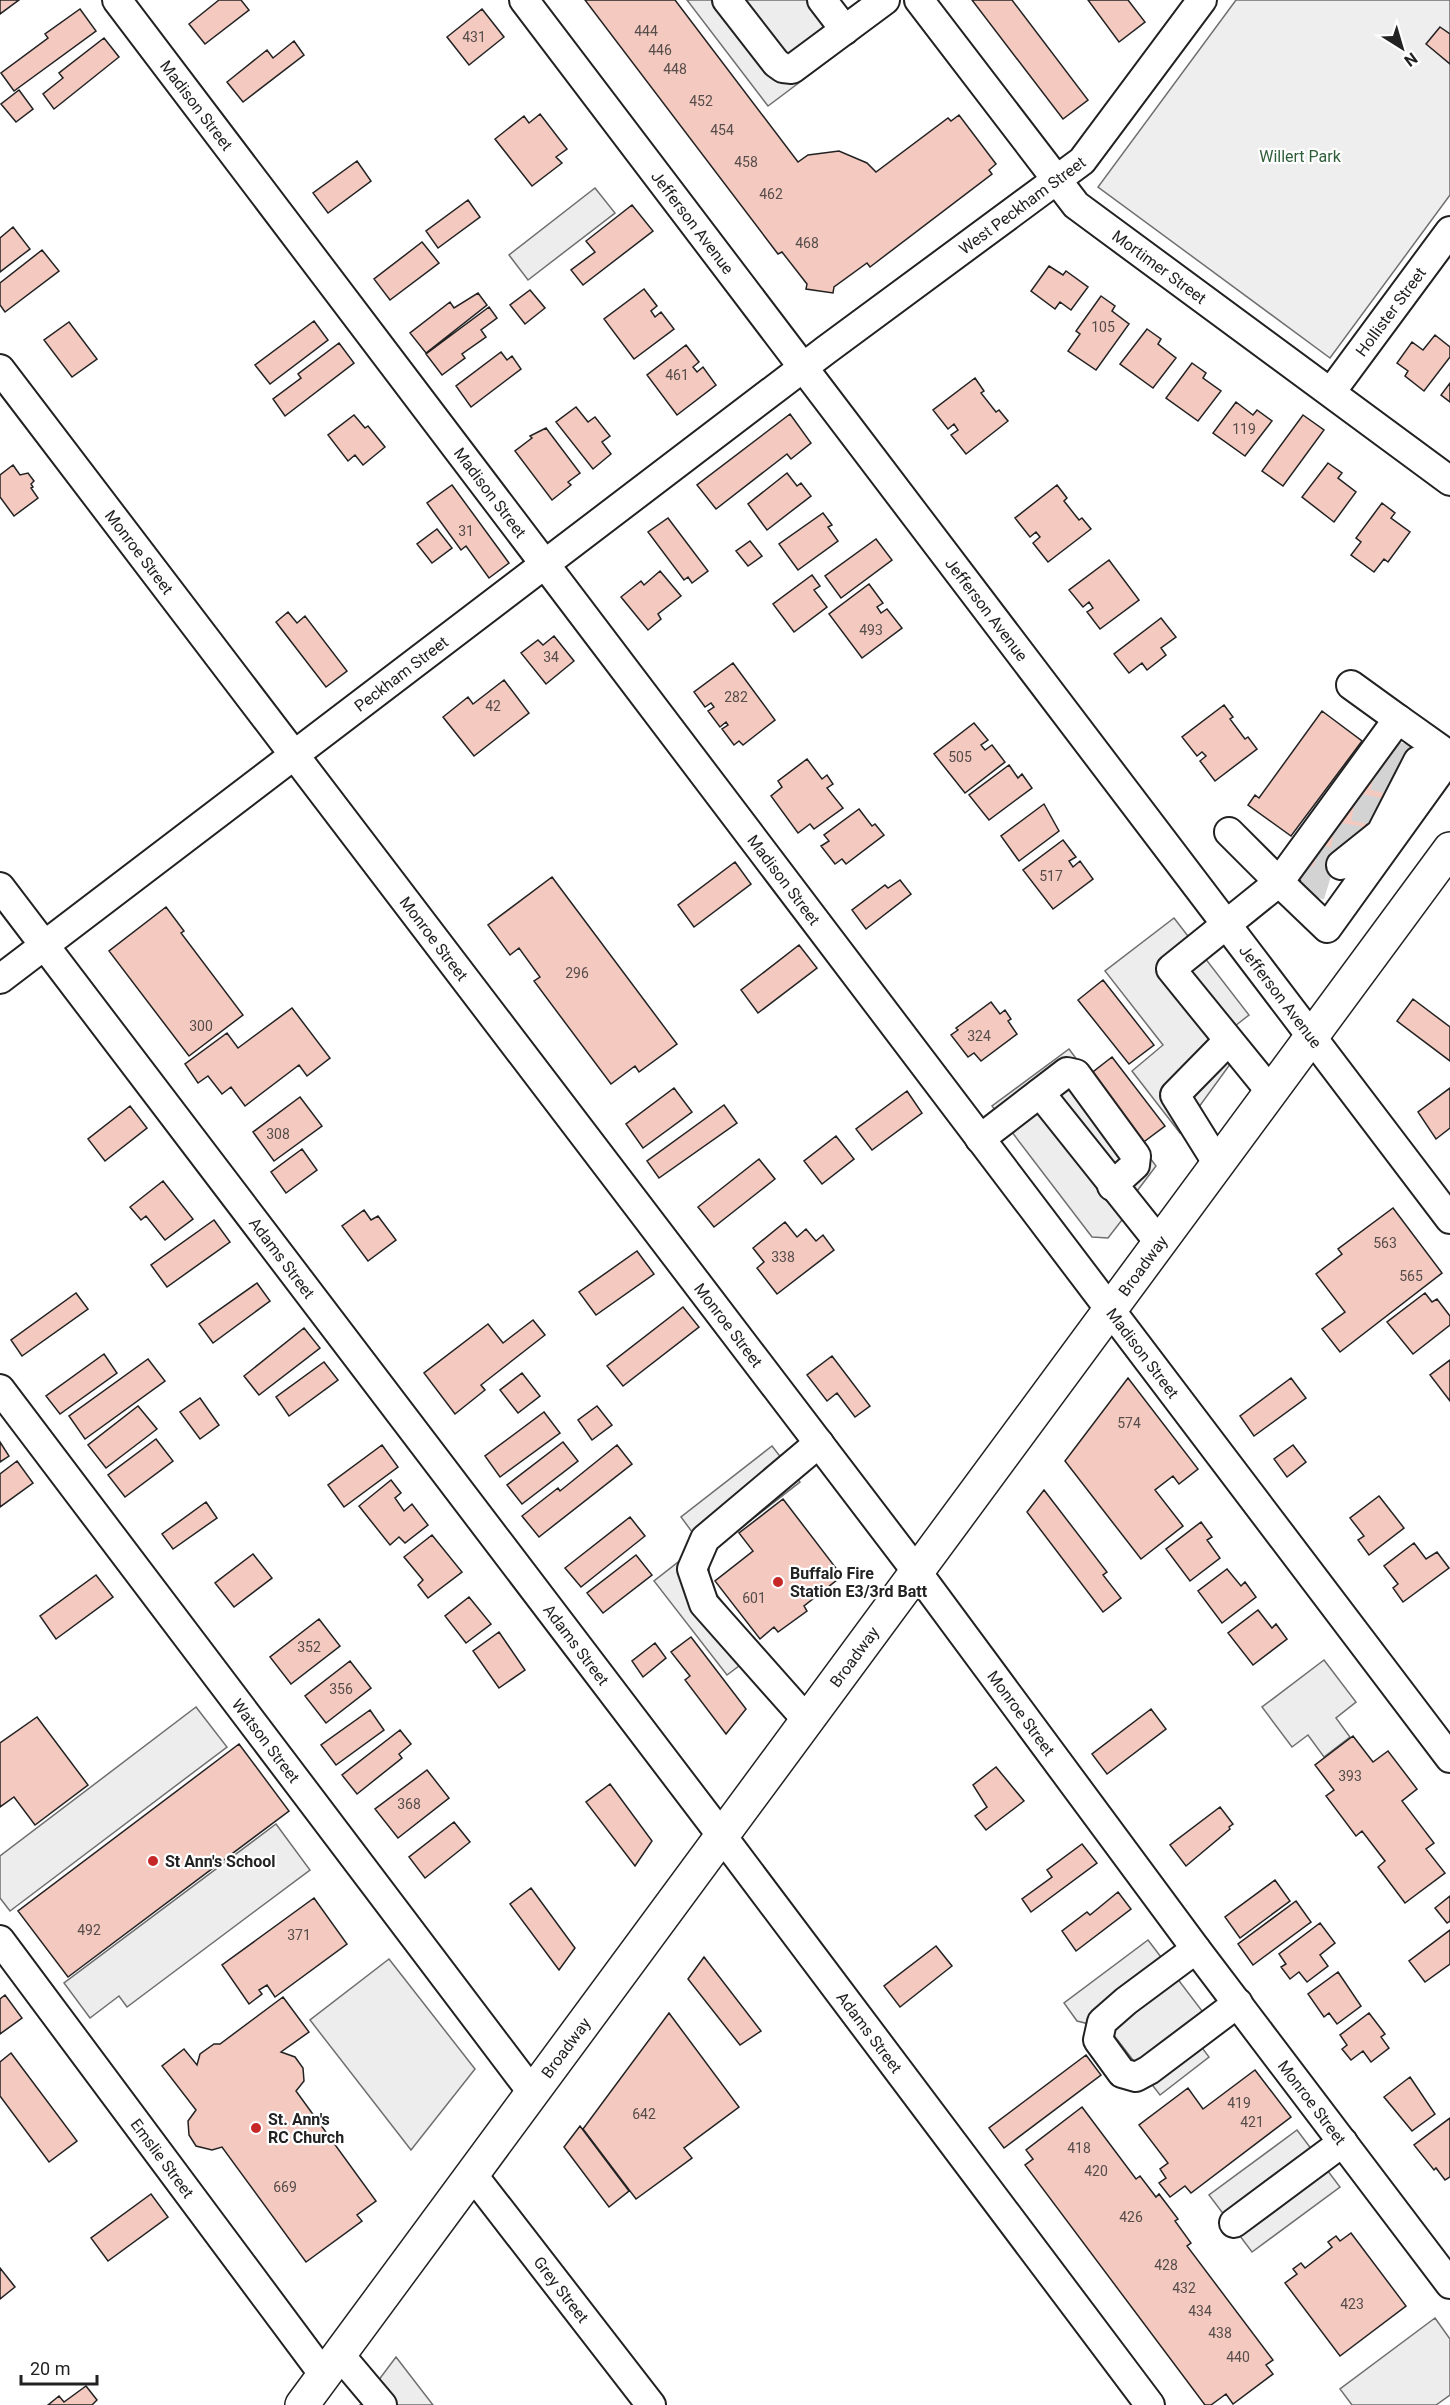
<svg xmlns="http://www.w3.org/2000/svg" width="1450" height="2405" viewBox="0 0 1450 2405" font-family="Roboto,sans-serif">
<style>
.green{fill:#eee;stroke:#6f6f6f;stroke-width:1.5}
.parking{fill:#ededed;stroke:#6f6f6f;stroke-width:1.5}
.building{fill:#f3c9c0;stroke:#222;stroke-width:1.5}
.lines{fill:none;stroke-linecap:round;stroke-linejoin:round}
.minor-tunnel{stroke:#d3d3d3;stroke-width:28;stroke-dasharray:28 14;stroke-linecap:butt}
.minor-casing{stroke:#222;stroke-width:32}
.major-casing{stroke:#222;stroke-width:36}
.minor{stroke:#fff;stroke-width:28}
.major{stroke:#fff;stroke-width:33}
.poi-dot{fill:#c62828;stroke:#fff;stroke-width:2}
.labels{text-anchor:middle;stroke-width:4.5;stroke-linejoin:round;paint-order:stroke}
.number-label{font-size:14px;fill:#564c4a}
.street-label{font-size:16px;fill:#222;stroke:#fff}
.park-label{font-size:16px;fill:#2f5e38;stroke:#fff}
.poi-label{font-size:16px;font-weight:bold;fill:#222;stroke:#fff;text-anchor:start}
</style>
<rect width="100%" height="100%" fill="#fff"/>
<!-- green -->
<path class="green" d="M1236 0H1450V195L1330 358 1098 187Z"/>
<!-- parking -->
<path class="parking" d="M687 0H840L865 33 768 106Z
M595 188 615 213 528 280 509 255Z
M1174 918 1249 1015 1235 1026 1247 1041 1180 1133 1132 1071 1163 1045 1105 971Z
M1069 1049 1156 1166 1128 1203 1132 1207 1108 1238 1092 1237 992 1106Z
M772 1446 800 1482 715 1548 709 1566 710 1586 760 1650 727 1675 654 1581 701 1544 681 1517Z
M1324 1660 1356 1702 1336 1718 1350 1737 1324 1757 1308 1735 1292 1747 1262 1707Z
M196 1707 227 1747 10 1911 0 1898V1856Z
M276 1824 310 1870 127 2007 119 1996 90 2018 64 1983Z
M1148 1940 1215 2028 1197 2041 1209 2057 1160 2095 1109 2029 1077 2021 1064 2003Z
M389 1959 475 2069 411 2150 310 2020Z
M1297 2130 1340 2187 1252 2252 1209 2195Z
M1435 2318 1450 2339V2395L1436 2405H1352L1340 2389Z
M396 2357 433 2405H360Z"/>
<!-- building -->
<path class="building" d="M0 0H19L0 14Z
M219 0H241L249 10 205 44 189 24Z
M585 0H675L798 162 808 155 839 151 867 163 876 172 948 118 951 121 959 115 996 164 989 170 992 174 870 267 867 263 834 287 833 293 806 289 807 284 782 252 778 254Z
M972 0H1012L1088 100 1063 119Z
M1088 0H1128L1145 22 1119 42Z
M80 9 96 31 14 91 1 73 48 38 45 34Z
M482 9 504 37 469 65 447 37Z
M1440 27 1450 34V64L1426 44Z
M104 38 119 57 54 109 43 94 63 78 59 73Z
M294 41 304 55 243 102 227 82 267 50 273 58Z
M19 90 33 109 16 122 1 104Z
M540 114 567 149 556 157 562 163 532 186 495 139 524 116 529 123Z
M357 161 371 181 328 213 313 193Z
M468 200 480 217 438 248 426 231Z
M632 205 653 231 583 285 571 270 595 252 586 241Z
M13 227 30 249 0 272V238Z
M422 242 439 263 390 300 374 279Z
M42 250 59 271 5 312 0 305V283Z
M1049 266 1063 275 1066 271 1088 287 1071 310 1060 302 1055 309 1031 291Z
M644 289 657 306 651 311 655 317 661 312 674 329 634 359 604 319Z
M530 290 545 308 525 324 510 305Z
M478 293 487 305 426 353 410 333 450 302 454 308Z
M1101 296 1115 306 1112 311 1129 324 1096 370 1068 351 1080 334 1076 331Z
M489 307 497 318 481 330 486 337 462 354 465 358 442 375 426 354Z
M314 321 328 340 270 384 255 365Z
M69 322 97 359 72 377 44 340Z
M1147 329 1161 339 1158 344 1176 358 1153 388 1120 364Z
M1435 335 1450 347V357L1424 391 1405 376 1408 371 1397 363 1412 342 1423 350Z
M339 343 354 363 285 416 273 399 301 378 298 374Z
M686 345 699 362 693 367 697 372 703 367 716 385 677 415 647 375Z
M501 352 507 360 512 356 521 369 471 407 456 386Z
M1192 363 1206 373 1203 378 1221 391 1198 421 1166 398Z
M975 378 984 391 981 393 996 412 999 410 1008 421 966 454 951 435 958 430 954 424 948 429 933 410Z
M1450 383V402L1441 395Z
M1236 402 1253 415 1257 410 1272 421 1245 456 1213 433Z
M576 407 588 422 595 417 610 436 602 442 611 454 593 469 556 422Z
M790 414 811 443 791 459 787 454 716 509 697 485Z
M354 415 365 428 368 426 385 447 363 465 355 455 348 461 328 435Z
M1303 415 1324 430 1283 486 1262 471Z
M546 428 580 473 568 482 571 485 552 500 515 451 532 438 530 436Z
M1328 463 1342 473 1338 478 1356 492 1334 522 1302 497Z
M13 465 20 475 28 473 34 481 31 484 33 487 31 488 38 498 14 516 0 497V475Z
M787 473 797 486 801 483 811 496 767 530 748 504Z
M452 485 509 563 489 578 466 546 461 550 427 503Z
M1057 485 1067 498 1064 501 1079 520 1082 518 1091 529 1048 562 1033 543 1040 537 1036 532 1030 537 1015 518Z
M1382 503 1395 513 1391 518 1410 532 1388 562 1384 559 1374 572 1351 555 1361 542 1356 538Z
M823 513 832 525 828 527 838 541 798 570 779 544Z
M668 518 708 571 692 583 688 577 684 580 648 532Z
M437 529 452 548 432 563 417 544Z
M876 539 892 560 841 598 825 576Z
M750 541 762 556 748 566 736 551Z
M1109 560 1139 600 1100 629 1087 612 1093 608 1089 602 1083 607 1069 590Z
M660 571 681 596 658 614 661 619 648 630 621 597 641 581 644 585Z
M812 575 820 586 814 590 827 607 794 632 773 604Z
M869 584 883 603 877 607 881 613 887 609 902 628 862 658 829 614Z
M288 612 297 623 305 616 347 671 326 687 276 622Z
M1161 618 1176 637 1161 648 1166 655 1147 670 1142 663 1129 673 1114 654Z
M554 636 574 661 546 684 521 653 538 640 543 645Z
M733 663 775 720 743 745 739 741 734 745 722 729 728 725 726 722 720 727 708 711 714 707 711 703 705 707 694 692Z
M504 680 529 713 474 756 443 717 468 697 473 704Z
M1224 705 1233 717 1230 719 1245 739 1248 737 1257 749 1215 781 1200 761 1206 756 1202 752 1197 756 1182 737Z
M1322 711 1362 741 1291 836 1248 805 1255 795 1259 798Z
M974 723 988 740 981 745 985 750 992 745 1005 762 965 793 934 754Z
M1393 741 1417 758 1316 892 1293 875Z
M807 759 822 779 827 775 833 784 827 788 843 808 814 829 810 824 798 833 771 796 782 787 778 781Z
M1009 765 1018 778 1022 774 1032 788 989 820 969 795Z
M1044 804 1059 831 1019 861 1001 836Z
M859 809 872 826 875 824 884 835 846 864 842 859 835 864 821 846 829 841 824 835Z
M1063 840 1076 857 1069 861 1073 867 1080 861 1093 879 1053 909 1023 870Z
M735 862 751 884 694 927 678 905Z
M552 877 677 1044 639 1072 635 1066 611 1084 534 981 540 977 519 948 510 955 488 925Z
M900 880 911 894 866 929 852 910 885 885 888 888Z
M166 907 184 931 181 933 243 1015 189 1056 109 951Z
M799 945 817 968 758 1013 741 990Z
M1103 980 1154 1045 1129 1064 1078 1000Z
M1413 999 1450 1027V1061L1397 1021Z
M991 1002 1000 1014 1005 1010 1011 1019 1008 1021 1017 1034 981 1061 974 1053 968 1057 951 1035 958 1030 956 1028Z
M292 1008 330 1058 307 1076 299 1065 245 1106 231 1087 222 1094 208 1076 198 1083 185 1064 227 1033 238 1048Z
M1112 1057 1165 1126 1141 1144 1089 1075Z
M674 1088 692 1112 643 1148 626 1124Z
M1450 1088V1128L1436 1139 1418 1112Z
M907 1091 922 1113 872 1150 856 1129Z
M300 1097 322 1126 274 1161 253 1132Z
M724 1105 737 1123 659 1178 647 1161Z
M130 1106 147 1128 105 1161 88 1139Z
M836 1136 854 1159 822 1184 804 1161Z
M302 1149 317 1170 286 1193 271 1172Z
M759 1159 775 1179 714 1227 698 1207Z
M163 1181 193 1219 165 1240 146 1216 141 1220 130 1207Z
M1393 1208 1442 1273 1340 1352 1322 1329 1345 1312 1316 1274 1342 1254 1338 1249Z
M364 1210 371 1220 378 1216 396 1240 368 1261 342 1226Z
M214 1220 230 1242 167 1287 151 1265Z
M785 1222 797 1237 806 1229 816 1241 823 1235 834 1250 777 1294 757 1268 764 1262 753 1248Z
M637 1251 654 1274 596 1315 579 1292Z
M257 1283 270 1301 213 1343 199 1324Z
M76 1293 88 1309 22 1356 11 1340Z
M1425 1293 1432 1302 1437 1299 1450 1316V1325L1413 1354 1387 1322Z
M683 1307 699 1327 623 1386 607 1366Z
M533 1320 545 1335 481 1385 485 1390 455 1414 424 1373 488 1324 503 1343Z
M304 1328 320 1348 259 1395 244 1376Z
M104 1354 117 1373 60 1414 46 1396Z
M832 1356 870 1406 855 1417 837 1393 827 1401 807 1375Z
M148 1359 165 1381 85 1439 69 1416Z
M1450 1360V1401L1430 1375Z
M324 1362 338 1380 289 1416 276 1397Z
M522 1373 540 1396 518 1413 500 1390Z
M1128 1378 1198 1469 1179 1484 1173 1476 1155 1490 1183 1526 1141 1559 1065 1461Z
M1291 1378 1306 1398 1254 1436 1240 1416Z
M200 1398 219 1425 200 1439 180 1412Z
M138 1406 157 1429 106 1468 88 1445Z
M597 1406 612 1425 592 1440 578 1420Z
M544 1412 560 1433 500 1477 485 1456Z
M156 1439 173 1461 125 1497 108 1475Z
M0 1442 9 1456 0 1462Z
M563 1442 578 1461 522 1504 507 1485Z
M382 1445 398 1467 344 1507 328 1485Z
M617 1445 632 1464 539 1537 522 1516 558 1488 560 1491Z
M1293 1445 1306 1462 1287 1477 1274 1459Z
M17 1461 33 1483 0 1507V1474Z
M391 1480 401 1493 395 1498 404 1511 412 1504 428 1525 405 1543 399 1537 390 1545 359 1506Z
M1044 1490 1107 1572 1103 1575 1121 1598 1103 1612 1027 1512Z
M1379 1496 1404 1528 1369 1555 1358 1540 1364 1536 1350 1518Z
M783 1499 842 1576 804 1606 807 1611 778 1632 774 1627 760 1639 715 1581 753 1551 739 1533Z
M206 1502 217 1518 173 1549 162 1534Z
M630 1517 645 1536 581 1587 565 1568Z
M1201 1522 1212 1537 1207 1540 1220 1558 1190 1581 1166 1549Z
M432 1535 462 1572 428 1598 418 1585 423 1580 404 1557Z
M1414 1543 1426 1559 1437 1552 1449 1568 1403 1602 1393 1588 1398 1584 1384 1566Z
M253 1554 272 1578 234 1607 215 1583Z
M636 1555 652 1575 603 1613 587 1593Z
M1227 1569 1241 1586 1245 1582 1256 1597 1222 1623 1198 1591Z
M96 1575 113 1597 56 1639 40 1616Z
M469 1597 491 1624 466 1643 445 1616Z
M1258 1610 1272 1628 1276 1624 1287 1639 1253 1665 1228 1633Z
M319 1619 340 1646 291 1684 270 1657Z
M499 1632 525 1670 499 1688 473 1651Z
M691 1637 746 1709 726 1734 685 1680 690 1676 671 1652Z
M655 1643 666 1658 643 1677 632 1661Z
M350 1661 371 1688 326 1723 305 1696Z
M1151 1709 1166 1729 1107 1774 1092 1754Z
M370 1710 384 1730 336 1765 321 1745Z
M37 1717 88 1785 35 1825 14 1797 0 1807V1743Z
M400 1730 411 1744 399 1754 402 1758 357 1794 342 1775Z
M1353 1736 1373 1762 1388 1751 1417 1789 1402 1801 1434 1843 1426 1849 1445 1873 1405 1903 1378 1867 1385 1861 1362 1831 1356 1836 1326 1796 1334 1790 1315 1765Z
M239 1744 289 1811 68 1977 18 1911Z
M996 1767 1024 1801 986 1830 975 1816 987 1807 973 1785Z
M427 1770 449 1798 398 1838 375 1809Z
M610 1784 652 1841 635 1866 586 1802Z
M1220 1807 1233 1824 1229 1827 1230 1829 1186 1866 1170 1845Z
M454 1822 470 1842 425 1878 409 1857Z
M1082 1844 1097 1863 1031 1912 1022 1899 1052 1877 1047 1870Z
M1275 1880 1290 1901 1240 1938 1225 1917Z
M531 1888 575 1948 559 1970 510 1904Z
M1118 1892 1131 1909 1076 1951 1062 1931 1087 1912 1090 1915Z
M1450 1896V1921L1447 1923 1435 1908Z
M314 1898 347 1944 275 1997 267 1985 259 1990 262 1994 249 2004 222 1965Z
M1296 1901 1311 1922 1253 1965 1238 1944Z
M1320 1923 1335 1943 1320 1955 1328 1966 1307 1982 1299 1972 1290 1979 1281 1967 1286 1964 1279 1954Z
M1450 1930V1964L1425 1982 1409 1961Z
M936 1946 952 1966 900 2007 884 1986Z
M704 1957 761 2031 740 2045 688 1979Z
M1338 1972 1361 2006 1337 2024 1329 2013 1324 2017 1308 1994Z
M5 1995 22 2018 0 2034V1999Z
M283 1997 309 2032 281 2052 295 2057 303 2068 304 2081 296 2091 376 2201 357 2215 362 2221 306 2262 222 2147 212 2150 196 2146 189 2135 188 2121 196 2110 162 2066 184 2049 197 2065 200 2054 214 2044H220Z
M669 2013 739 2107 684 2148 692 2158 636 2199 583 2129Z
M1369 2013 1385 2034 1381 2037 1389 2048 1371 2062 1363 2051 1351 2060 1342 2049 1347 2045 1340 2035Z
M11 2053 77 2141 49 2162 0 2096V2062Z
M1086 2055 1101 2075 1004 2148 989 2128Z
M1255 2070 1291 2117 1191 2193 1185 2186 1170 2197 1159 2183 1166 2178 1160 2169 1168 2163 1139 2125 1188 2088 1203 2109Z
M1410 2077 1435 2114 1412 2131 1384 2097Z
M1082 2107 1136 2179 1140 2176 1156 2197 1159 2194 1178 2219 1175 2221 1191 2243 1187 2246 1273 2360 1266 2365 1273 2374 1233 2404 1226 2394 1211 2405H1205L1025 2165 1033 2159 1026 2150Z
M1450 2118V2177L1445 2180 1436 2168 1434 2170 1414 2145Z
M580 2126 629 2191 609 2207 564 2147Z
M151 2194 168 2217 108 2261 91 2238Z
M1351 2233 1406 2306 1340 2356 1285 2283 1297 2274 1293 2269 1301 2263 1305 2268 1332 2247 1328 2242 1336 2236 1340 2241Z
M0 2268 15 2287 0 2299Z
M86 2386 97 2400 92 2405H48L59 2396 64 2402Z"/>
<g class="lines">
<!-- minor-tunnel -->
<path class="minor-tunnel" d="M1388 754 1418 761
M1374 776 1400 783
M1354 807 1380 812
M1333 836 1360 840
M1316 858 1341 865
M1302 878 1328 886"/>
<!-- minor casing -->
<g class="minor-casing">
<g id="minor">
<path id="s1" d="M117 0 1450 1758"/>
<path id="s2" d="M524 0 1450 1219"/>
<path d="M727 0 776 63 783 68 792 69 885 0"/>
<path d="M822 0 845 30"/>
<path id="s3" d="M919 0 1076 205 1450 481"/>
<path id="s4" d="M0 369 917 1572 1196 1949 1450 2284"/>
<path id="s5" d="M1331 392 1450 231"/>
<path d="M1351 685 1398 719"/>
<path d="M1229 832 1279 882 1398 719 1450 756"/>
<path d="M1341 865 1381 833 1418 761"/>
<path id="s6" d="M0 887 722 1836 1150 2405"/>
<path id="s7" d="M0 979 826 350 1082 161 1202 0"/>
<path d="M1271 1092 1171 969 1279 882 1327 928 1450 757"/>
<path d="M1040 1093 1159 1242"/>
<path d="M980 1139 1067 1072 1076 1074 1136 1156 1135 1165 1112 1186"/>
<path d="M1218 1164 1175 1095 1228 1041"/>
<path id="s8" d="M0 1389 532 2092"/>
<path d="M807 1720 704 1604 692 1569 705 1539 819 1443"/>
<path id="s9" d="M0 1940 324 2375"/>
<path d="M1196 1949 1126 2001 1102 2022 1098 2040 1122 2073 1136 2077 1149 2070 1238 2003"/>
<path id="s10" d="M472 2174 651 2405"/>
<path d="M1234 2223 1343 2142"/>
<path d="M339 2354 382 2405"/>
</g>
</g>
<!-- major casing -->
<g class="major-casing">
<g id="major">
<path id="s11" d="M302 2405 1450 849"/>
</g>
</g>
<!-- minor -->
<use href="#minor" class="minor"/>
<!-- major -->
<use href="#major" class="major"/>
</g>
<!-- markers -->
<g class="poi-dot">
<circle cx="778" cy="1582" r="6"/>
<circle cx="153" cy="1861" r="6"/>
<circle cx="256" cy="2128" r="6"/>
</g>
<g class="labels">
<!-- number labels -->
<g class="number-label">
<text x="646" y="36">444</text>
<text x="474" y="42">431</text>
<text x="660" y="55">446</text>
<text x="675" y="74">448</text>
<text x="701" y="106">452</text>
<text x="722" y="135">454</text>
<text x="746" y="167">458</text>
<text x="771" y="199">462</text>
<text x="807" y="248">468</text>
<text x="1103" y="332">105</text>
<text x="677" y="380">461</text>
<text x="1244" y="434">119</text>
<text x="466" y="536">31</text>
<text x="871" y="635">493</text>
<text x="551" y="662">34</text>
<text x="736" y="702">282</text>
<text x="493" y="711">42</text>
<text x="960" y="762">505</text>
<text x="1051" y="881">517</text>
<text x="577" y="978">296</text>
<text x="201" y="1031">300</text>
<text x="979" y="1041">324</text>
<text x="278" y="1139">308</text>
<text x="1385" y="1248">563</text>
<text x="783" y="1262">338</text>
<text x="1411" y="1281">565</text>
<text x="1129" y="1428">574</text>
<text x="754" y="1603">601</text>
<text x="309" y="1652">352</text>
<text x="341" y="1694">356</text>
<text x="1350" y="1781">393</text>
<text x="409" y="1809">368</text>
<text x="89" y="1935">492</text>
<text x="299" y="1940">371</text>
<text x="1239" y="2108">419</text>
<text x="644" y="2119">642</text>
<text x="1252" y="2127">421</text>
<text x="1079" y="2153">418</text>
<text x="1096" y="2176">420</text>
<text x="285" y="2192">669</text>
<text x="1131" y="2222">426</text>
<text x="1166" y="2270">428</text>
<text x="1184" y="2293">432</text>
<text x="1352" y="2309">423</text>
<text x="1200" y="2316">434</text>
<text x="1220" y="2338">438</text>
<text x="1238" y="2362">440</text>
</g>
<!-- street labels -->
<g class="street-label">
<text dy="6" stroke="none"><textPath href="#s1" startOffset="132">Madison Street</textPath></text>
<text dy="6" stroke="none"><textPath href="#s7" startOffset="1282">West Peckham Street</textPath></text>
<text dy="6" stroke="none"><textPath href="#s2" startOffset="279">Jefferson Avenue</textPath></text>
<text dy="6" stroke="none"><textPath href="#s3" startOffset="362">Mortimer Street</textPath></text>
<text dy="6" stroke="none"><textPath href="#s5" startOffset="100">Hollister Street</textPath></text>
<text dy="6" stroke="none"><textPath href="#s1" startOffset="618">Madison Street</textPath></text>
<text dy="6" stroke="none"><textPath href="#s4" startOffset="230">Monroe Street</textPath></text>
<text dy="6" stroke="none"><textPath href="#s2" startOffset="765">Jefferson Avenue</textPath></text>
<text dy="6" stroke="none"><textPath href="#s7" startOffset="504">Peckham Street</textPath></text>
<text dy="6" stroke="none"><textPath href="#s1" startOffset="1104">Madison Street</textPath></text>
<text dy="6" stroke="none"><textPath href="#s4" startOffset="716">Monroe Street</textPath></text>
<text dy="6" stroke="none"><textPath href="#s2" startOffset="1251">Jefferson Avenue</textPath></text>
<text dy="6" stroke="none"><textPath href="#s6" startOffset="466">Adams Street</textPath></text>
<text dy="6" stroke="none"><textPath href="#s11" startOffset="1416">Broadway</textPath></text>
<text dy="6" stroke="none"><textPath href="#s4" startOffset="1202">Monroe Street</textPath></text>
<text dy="6" stroke="none"><textPath href="#s1" startOffset="1698">Madison Street</textPath></text>
<text dy="6" stroke="none"><textPath href="#s6" startOffset="952">Adams Street</textPath></text>
<text dy="6" stroke="none"><textPath href="#s11" startOffset="930">Broadway</textPath></text>
<text dy="6" stroke="none"><textPath href="#s4" startOffset="1688">Monroe Street</textPath></text>
<text dy="6" stroke="none"><textPath href="#s8" startOffset="441">Watson Street</textPath></text>
<text dy="6" stroke="none"><textPath href="#s6" startOffset="1438">Adams Street</textPath></text>
<text dy="6" stroke="none"><textPath href="#s11" startOffset="444">Broadway</textPath></text>
<text dy="6" stroke="none"><textPath href="#s4" startOffset="2174">Monroe Street</textPath></text>
<text dy="6" stroke="none"><textPath href="#s9" startOffset="272">Emslie Street</textPath></text>
<text dy="6" stroke="none"><textPath href="#s10" startOffset="146">Grey Street</textPath></text>
</g>
<!-- park labels -->
<g class="park-label">
<text x="1300" y="162">Willert Park</text>
</g>
<!-- poi labels -->
<g class="poi-label">
<text x="790" y="1579">Buffalo Fire<tspan x="790" dy="18">Station E3/3rd Batt</tspan></text>
<text x="165" y="1867">St Ann's School</text>
<text x="268" y="2125">St. Ann's<tspan x="268" dy="18">RC Church</tspan></text>
</g>
</g>
<!-- north arrow -->
<g transform="translate(1402 48) rotate(143)" stroke="#ffffff" stroke-width="4.5" paint-order="stroke">
<path d="M0-4.5L10 22L0 15L-10 22Z" fill="#222222"/>
<text y="-9" font-size="16" font-weight="bold" text-anchor="middle" fill="#222222">N</text>
</g>
<!-- scale -->
<path d="M21 2375v9h76v-9" fill="none" stroke="#222222" stroke-width="3"/>
<text x="30" y="2375" font-size="18" fill="#222222" stroke="#ffffff" stroke-width="4.5" paint-order="stroke">20 m</text>
</svg>
